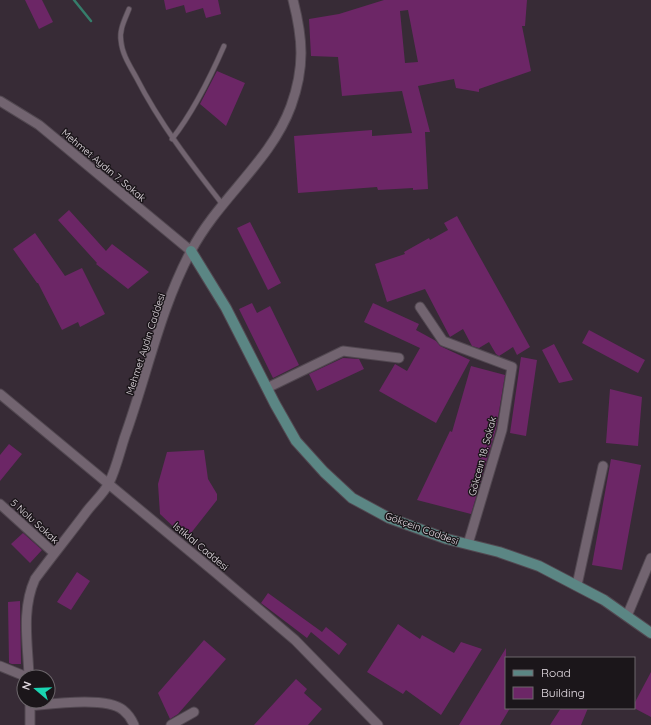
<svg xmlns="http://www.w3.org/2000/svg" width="651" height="725" viewBox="0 0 651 725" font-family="Quicksand,sans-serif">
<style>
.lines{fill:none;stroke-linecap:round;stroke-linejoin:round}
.stream{stroke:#367d6b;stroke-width:2.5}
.building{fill:#6c2666;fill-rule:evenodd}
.lane-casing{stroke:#524851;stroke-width:6}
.street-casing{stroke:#524851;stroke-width:11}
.secondary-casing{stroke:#524851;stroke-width:12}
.lane{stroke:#726470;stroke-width:4.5}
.street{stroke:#726470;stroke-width:9}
.secondary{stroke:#5b8684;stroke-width:10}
.labels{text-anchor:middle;stroke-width:3;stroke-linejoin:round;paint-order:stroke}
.street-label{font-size:10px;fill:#e5dde4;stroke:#1b161a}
</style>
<rect width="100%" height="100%" fill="#372b36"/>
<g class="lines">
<!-- stream -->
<path class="stream" d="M74 0 91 21"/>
</g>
<!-- building -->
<path class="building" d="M25 0H42L53 22 39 29Z
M164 0H218L221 14 206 18 203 8 186 13 184 5 166 10Z
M384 0H527L525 26H522L531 71 479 89V92L456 88 454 79 418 86 430 132H425L428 189 413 190V188L378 190 377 187 298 193 294 136 372 130V136L412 133 402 91 342 96 338 57 311 56 309 19 339 14ZM408 10 418 62 405 63 400 11Z
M217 71 245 83 226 126 200 104Z
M69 210 106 251 112 244 149 272 128 289 96 264 97 263 58 220Z
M457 216 530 347 517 355 513 347 499 356 496 354 489 342 479 348 472 346 463 329 450 337 425 289 387 302 375 264 405 254 404 252 429 238 430 240 448 230 444 223Z
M250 222 281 283 268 290 237 228Z
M35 233 65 276 82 268 105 314 80 327 78 322 62 330 38 283H37L13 249Z
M252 303 257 313 270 306 299 365 273 378 239 309Z
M373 303 419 324 416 330 436 341 440 346 470 360 436 423 379 391 395 364 407 371 420 348 364 322Z
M589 330 645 360 638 373 582 343Z
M554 344 573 380 559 383 542 350Z
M521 357 537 360 526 436 510 433Z
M343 358 359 359 364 369 317 391 309 374Z
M471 366 505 375 496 429 471 514 417 500 450 431 452 432Z
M610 389 642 397 638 446 606 443Z
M9 444 22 454 0 481V455Z
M204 450 208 479 217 494V500L191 533 181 534 160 514 158 484 167 452Z
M611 459 641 465 622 570 592 565Z
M23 533 42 550 30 563 11 544Z
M77 572 90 581 71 610 57 602Z
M268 593 322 632 326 627 347 644 339 655 311 632 307 638 261 603Z
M20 601 21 664H12L9 663 8 602Z
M398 624 420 639 422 635 454 653 461 642 482 649 441 715 406 690 403 694 367 672Z
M204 640 226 659 178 714 170 719 158 693Z
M506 648V708H510L500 725H459Z
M651 672V717L634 708V704Z
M296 679 307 689 304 693 322 709 308 725H254Z
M561 708H588L581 725H550Z"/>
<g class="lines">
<!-- lane casing -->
<g class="lane-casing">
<path id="lane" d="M129 9C125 19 119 30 121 41 122 54 130 66 136 77 160 124 191 164 223 205
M172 139C194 111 210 78 224 46"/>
</g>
<!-- street casing -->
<g class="street-casing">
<path id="street" d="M0 101 39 125 191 251
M420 307 443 341 512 367 502 430 468 544
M267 388 343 351 399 358
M0 394 216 573 295 640 378 725
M0 504 54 553
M577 585 603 466
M627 616 651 558
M0 666 27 677
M29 677C28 644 21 610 35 579 52 556 70 534 87 511 94 502 104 493 109 483 116 469 120 451 125 436 147 375 160 309 191 251 218 199 271 161 291 106 305 67 303 39 293 0
M30 701V725
M30 706C51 704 107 696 123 710 128 714 132 720 134 725
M171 725 194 712"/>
</g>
<!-- secondary casing -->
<g class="secondary-casing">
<path id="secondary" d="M191 251 226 308 275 404 296 441 324 472 352 498 389 518 447 539 499 552 539 566 604 600 651 633"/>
</g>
<!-- lane -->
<use href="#lane" class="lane"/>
<!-- street -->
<use href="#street" class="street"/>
<!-- secondary -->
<use href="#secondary" class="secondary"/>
</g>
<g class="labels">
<!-- street labels -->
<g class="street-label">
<text transform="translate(104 165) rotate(40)" y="4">Mehmet Aydın 7. Sokak</text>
<text transform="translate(145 344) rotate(-72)" y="4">Mehmet Aydın Caddesi</text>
<text transform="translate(482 456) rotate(-75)" y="4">Gökceın 18. Sokak</text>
<text transform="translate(35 521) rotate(42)" y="4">5 Nolu Sokak</text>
<text transform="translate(422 528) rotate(20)" y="4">Gökçein Caddesi</text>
<text transform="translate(201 546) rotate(40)" y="4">Istiklal Caddesi</text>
</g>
</g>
<!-- legend -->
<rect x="505" y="657" width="130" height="52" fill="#1b161a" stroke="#6c666b"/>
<rect x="513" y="670" width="20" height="6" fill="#5b8684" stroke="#6c666b"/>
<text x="541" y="677" font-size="12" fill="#e5dde4">Road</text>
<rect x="513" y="687" width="20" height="12" fill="#6c2666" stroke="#6c666b"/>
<text x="541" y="697" font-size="12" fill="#e5dde4">Building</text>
<!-- north arrow -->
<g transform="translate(36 689) rotate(289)"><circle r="19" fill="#1b161a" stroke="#6c666b"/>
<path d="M0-3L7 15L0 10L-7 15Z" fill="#1ad5b2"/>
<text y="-6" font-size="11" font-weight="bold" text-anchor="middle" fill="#e5dde4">N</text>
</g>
</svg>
